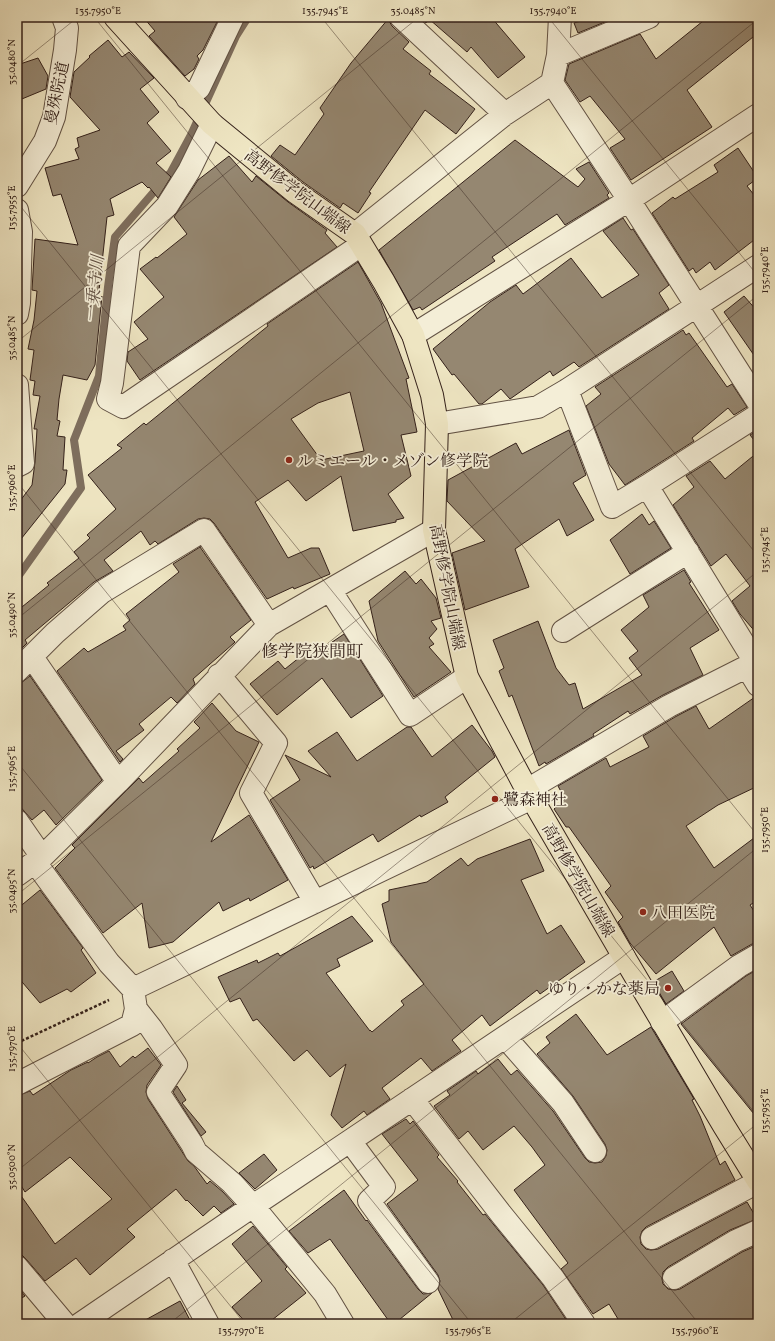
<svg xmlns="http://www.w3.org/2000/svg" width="775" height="1341" viewBox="0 0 775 1341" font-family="Vollkorn,'Noto Serif JP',serif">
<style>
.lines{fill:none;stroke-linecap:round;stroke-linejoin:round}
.stream{stroke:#7e6e5d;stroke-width:8}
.building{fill:#958771;stroke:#34211a;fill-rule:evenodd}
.minor-casing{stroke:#625244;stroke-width:24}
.major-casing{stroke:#34211a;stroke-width:24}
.path{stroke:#34211a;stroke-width:2.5;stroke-dasharray:3 2;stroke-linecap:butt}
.minor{stroke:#f4eed7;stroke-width:22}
.major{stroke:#eee5c2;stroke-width:22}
.ticks{fill:none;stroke:#34211a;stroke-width:1;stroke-opacity:0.45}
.poi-dot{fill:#8f2418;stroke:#f4eed7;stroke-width:1.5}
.labels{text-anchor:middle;stroke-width:3.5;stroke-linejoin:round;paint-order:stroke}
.street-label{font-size:16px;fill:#34211a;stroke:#f4eed7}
.poi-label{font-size:16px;fill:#34211a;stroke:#f4eed7;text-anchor:start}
.water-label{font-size:17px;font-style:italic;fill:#5f4e41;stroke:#f4eed7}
.neighbourhood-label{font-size:17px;fill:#34211a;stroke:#f4eed7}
.neatline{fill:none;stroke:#34211a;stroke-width:1.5}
.ticks-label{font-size:10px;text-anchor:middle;fill:#34211a}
</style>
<rect width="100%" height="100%" fill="#eee5c2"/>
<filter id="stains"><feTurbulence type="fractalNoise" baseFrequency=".005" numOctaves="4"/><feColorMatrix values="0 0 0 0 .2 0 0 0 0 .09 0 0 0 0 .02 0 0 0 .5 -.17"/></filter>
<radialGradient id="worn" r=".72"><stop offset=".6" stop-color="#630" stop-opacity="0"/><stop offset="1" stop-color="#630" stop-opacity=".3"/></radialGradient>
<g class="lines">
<!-- stream -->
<path class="stream" d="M17 578 81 488 74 440 99 376 108 287 115 237 171 172 191 135 236 36 248 17"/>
</g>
<!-- building -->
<path class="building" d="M143 17H218L219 18 203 50 197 56 199 59 194 69 185 76 149 36 155 31Z
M419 17H491L525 57 498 78 471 47 467 52 429 19 426 23Z
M580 17H617L578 33 574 23 581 21Z
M708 17H758V33L687 90 712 127 631 180 610 148 625 139 590 96 580 102 565 80 569 64 640 34 656 59Z
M389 18V21L392 26 409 42 403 49 431 71 429 74 475 109 456 134 425 110 369 192 371 193 358 213 343 203 340 208 303 182 271 156 280 145 295 155 324 114 320 108 351 63Z
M108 40 122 57 129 52 154 78 140 89 159 112 147 123 171 151 156 163 171 177 158 198 149 187 148 188 142 182 110 199 114 215 107 217 98 300 102 296 95 365 87 380 63 375 59 399 57 420 60 421 57 436 65 437 63 470H67L65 484 17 544V505L32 485 35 462 37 429H34L40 396 33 395 35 381 30 380 34 350 28 349 34 320 37 291 32 290 35 239 78 245 61 194 53 196 45 168 79 159 75 149 79 147 77 138 100 130 70 97 74 72 90 57 89 56Z
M38 58 48 76 46 89 17 101V65Z
M515 140 578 187 585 179 576 169 589 162 609 193 607 195 609 198 565 225 557 214 492 257 495 261 422 310 420 307 413 310 379 250Z
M738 148 758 178 747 186 758 200V237L715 270 710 262 696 273 693 268 689 271 652 213 673 197 675 199 718 172 714 165Z
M229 156 252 182 256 176 288 202 327 230 325 233 337 247 140 380 127 361 128 352 148 339 134 322 164 297 140 269 156 257 157 258 187 234 174 217 198 180Z
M623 218 631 230 633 229 669 285 659 293 669 309 579 367 574 362 553 376 550 371 510 399 501 389 482 404H479L454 374 452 375 433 349 490 302 516 285 523 294 571 258 602 298 639 275 603 231Z
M358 262 381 303 409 378 406 379 417 432 401 435 411 476 388 494 404 518 396 520V522L353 531 341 476 306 501 288 480 255 502 288 558 311 548H319L330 574 294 589 293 587 267 599 214 523 210 519 204 518 198 519 158 544 155 541 150 545 141 531 104 560 113 571 94 582 25 640 27 643 17 653V611L49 585 47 583 79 558 74 552 90 538 87 535 116 509 88 475 122 448 117 445 144 423 146 425 268 326 267 324ZM350 392 364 451 321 460 291 419 318 403Z
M744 296 758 312V361L724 312Z
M683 330 686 335 689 333 727 387 732 384 747 407 734 415 728 408 692 438 694 441 625 485 609 464 586 406 601 394 595 387Z
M569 430 586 475 573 483 594 520 567 536 559 519 515 549 529 587 465 610 452 553 485 541 447 501 448 480 516 443 522 454Z
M758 430V445L750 435Z
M758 452V635L740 614 732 601 750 586 726 554 711 566 673 505 694 487 686 476 710 461 725 479Z
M642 514 649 525 654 521 671 548 630 574 610 540Z
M200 547 251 620 230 637 235 642 234 643 193 679 195 684 177 703 171 697 139 724 144 730 116 751 123 759 120 762 57 671 84 648 88 652 126 630 123 626 130 620 126 614 179 572 173 564Z
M684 570 691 582 689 583 719 630 690 648 703 675 663 695 630 714 628 711 593 734 594 736 546 764 545 762 539 766 512 695 509 697 499 671 504 668 493 640 538 621 556 668 569 685 575 683 583 709 642 675 629 658 638 651 621 630 649 607 643 595Z
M405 571 416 584 421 579 436 598 441 618 431 621 437 629 429 638 434 644 429 647 451 672 414 697 378 641 369 601Z
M344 634 383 696 351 718 322 678 277 715 250 684 278 661 285 669 315 645 319 651Z
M30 676 102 780 56 825 44 810 32 820 17 803V683H21Z
M755 697H758V786L718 805 686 826 714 868 758 835V900L750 905 758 917V943L752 944 731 956 714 927 656 974 630 943 618 922 623 917 605 892 611 886 569 827H566L554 809 565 799 558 786 606 758 610 767 649 747 643 736 675 717 696 706 709 729Z
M212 703 236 731 259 742 211 842 249 815 288 880 250 901 249 898 223 911 219 902 173 942 149 948 142 903 103 933 55 868 75 848 72 845 139 778 143 783 179 751 177 749 200 728 194 722Z
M472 725 492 751 495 757 445 797 448 802 421 817 420 815 378 842 373 834 314 869 313 866 310 868 270 800 300 780 285 755 331 777 308 751 337 732 357 761 407 727H411L432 757Z
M530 839 544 871 521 880 547 934 561 925 585 962 540 994 537 990 490 1026 482 1015 452 1040 461 1051 432 1071 421 1058 382 1088 390 1099 367 1115 364 1111 342 1128 331 1115 346 1064 330 1077 307 1050 294 1061 257 1019 253 1021 240 998 230 1002 218 977 257 960 258 963 278 953 280 956 352 916 373 941 337 959 340 966 326 973 370 1031V1030L372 1032 404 1005 401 1001 424 984 391 942 382 904 389 901V890L427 882 461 858 468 866 477 859Z
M40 890 83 948 81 950 96 973 71 992 67 989 40 1003 17 976V909Z
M758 969V1119L681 1024 746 976Z
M672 971 684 991 666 1004 653 982Z
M576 1014 607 1055 651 1027 694 1099 692 1100 700 1116 720 1165 725 1161 735 1180 646 1227 642 1231 640 1237 641 1244 646 1249 651 1250 658 1249 747 1202 757 1219 730 1230 668 1267 663 1272 662 1279 663 1284 668 1289 675 1290 680 1289 742 1252 758 1245V1324H621L609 1304 593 1314 561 1269 568 1263 514 1190 545 1165 532 1147 514 1126 483 1150 468 1131 459 1139 434 1106 450 1095 447 1091 476 1071 478 1074 498 1059 511 1075 517 1070 553 1111 585 1158 589 1162 595 1163 602 1162 606 1156 607 1150 605 1144 573 1096 537 1054 550 1043 546 1037Z
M148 1048 161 1065 147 1085 146 1092 148 1099 188 1161 194 1166 207 1184 210 1181 223 1192 234 1204 221 1213 214 1206 203 1216 187 1200 186 1201 176 1189 127 1229 135 1237 90 1275 76 1258 45 1281 26 1259 22 1255H17V1190L55 1244 112 1199 70 1157 25 1192 17 1179V1096L30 1091 33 1095 71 1070 88 1062V1063L97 1057 109 1051 120 1067 133 1056 135 1058Z
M177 1086 186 1100 182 1103 206 1132 201 1136 173 1092Z
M406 1119 410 1124 413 1121 439 1155 437 1157 458 1181 457 1182 483 1215 485 1214 543 1285 569 1324H455L438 1289 440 1281 438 1275 387 1204 418 1180 382 1134Z
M264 1154 277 1170 255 1189 239 1173Z
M344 1190 366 1221 367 1220 418 1289 423 1294 432 1293 394 1324H391L330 1239 308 1253 289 1231Z
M253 1226 287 1267 285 1269 306 1293 267 1324H247L232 1307 262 1281 232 1244Z
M17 1286 25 1296 17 1301Z
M180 1301 192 1324H138Z"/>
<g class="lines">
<!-- minor casing -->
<g class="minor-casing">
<path id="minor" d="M401 17 505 114
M558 55 649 17
M552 83 629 200 758 402
M187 98 199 88 233 17
M212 124 189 171 167 206 129 246 112 383 108 399 123 407 361 245
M17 186 45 141 54 117 65 50 67 28 63 17
M17 210 21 232 19 303 17 314
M355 234 505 114 552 83 558 55 560 17
M413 335 629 200 758 115
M17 385 23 463 17 466
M567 390 612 507 647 486 755 662
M437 424 538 407 567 390 758 266
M647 486 758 415
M330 590 410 715 467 677
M563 631 688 552
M32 657 118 782
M747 667 758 685
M17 671 55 633 102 592 204 530 269 625
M219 675 276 743 251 793 315 902
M527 790 669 706 758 661
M17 821 42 857
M17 875 42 857 118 782 269 625 434 530
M133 989 532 798
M136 1009 151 1028 176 1065 158 1092 192 1144 196 1152 232 1183 253 1206 325 1294 343 1324
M662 1022 739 966 758 955
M505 1037 563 1103 595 1151
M17 1084 132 1025 136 1009 133 989 109 963 35 862
M412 1099 501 1214 553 1278 584 1324
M350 1141 384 1187 369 1201 428 1282
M652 1238 758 1182
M173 1260 208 1324
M17 1267 65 1324
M674 1278 736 1241 758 1231
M80 1324 253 1206 624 957"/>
</g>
<!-- major casing -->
<g class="major-casing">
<path id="major" d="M115 17 212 124 295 192 355 234 384 282 413 335 432 395 437 424 434 530 467 677 527 790 624 957 724 1126 758 1181"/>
</g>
<!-- path -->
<path class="path" d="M17 1043 109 1000"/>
<!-- minor -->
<use href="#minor" class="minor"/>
<!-- major -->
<use href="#major" class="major"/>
</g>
<!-- ticks -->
<path class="ticks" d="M94 17 758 836M321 17 758 556M548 17 758 276M17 66 78 17M17 202 758 1117M17 342 419 17M17 482 699 1324M17 619 758 19M17 762 472 1324M17 895 758 295M17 1043 245 1324M17 1171 758 571M17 1323 18 1324M169 1324 758 847M509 1324 758 1123"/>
<!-- markers -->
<g class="poi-dot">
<circle cx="289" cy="460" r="4"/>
<circle cx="495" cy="799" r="4"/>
<circle cx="643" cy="912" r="4"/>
<circle cx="668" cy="988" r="4"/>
</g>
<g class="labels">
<!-- street labels -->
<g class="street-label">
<text transform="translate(56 93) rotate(-78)" y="6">曼殊院道</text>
<text transform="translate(298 191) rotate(37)" y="6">高野修学院山端線</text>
<text transform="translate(448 587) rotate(79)" y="6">高野修学院山端線</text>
<text transform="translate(579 880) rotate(60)" y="6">高野修学院山端線</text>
</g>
<!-- poi labels -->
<g class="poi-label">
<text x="297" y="466">ルミエール・メゾン修学院</text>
<text x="503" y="805">鷺森神社</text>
<text x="651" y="918">八田医院</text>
<text x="660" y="994" text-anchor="end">ゆり・かな薬局</text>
</g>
<!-- water labels -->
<g class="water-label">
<text transform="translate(94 289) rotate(-84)" y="6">一乗寺川</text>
</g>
<!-- neighbourhood labels -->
<g class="neighbourhood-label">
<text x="312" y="657">修学院狭間町</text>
</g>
</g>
<!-- margin -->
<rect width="775" height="1341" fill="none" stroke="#eee5c2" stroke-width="44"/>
<rect x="22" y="22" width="731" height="1297" class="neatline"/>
<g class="ticks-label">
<text x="98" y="14">135.7950°E</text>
<text x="325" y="14">135.7945°E</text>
<text x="413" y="14">35.0485°N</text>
<text x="553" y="14">135.7940°E</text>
<text transform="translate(11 62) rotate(-90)" y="4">35.0480°N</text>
<text transform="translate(11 208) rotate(-90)" y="4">135.7955°E</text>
<text transform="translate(764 270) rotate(-90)" y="4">135.7940°E</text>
<text transform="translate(11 338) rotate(-90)" y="4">35.0485°N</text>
<text transform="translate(11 488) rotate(-90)" y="4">135.7960°E</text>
<text transform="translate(764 550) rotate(-90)" y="4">135.7945°E</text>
<text transform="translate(11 615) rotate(-90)" y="4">35.0490°N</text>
<text transform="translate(11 769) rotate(-90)" y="4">135.7965°E</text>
<text transform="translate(764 830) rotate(-90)" y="4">135.7950°E</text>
<text transform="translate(11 891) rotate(-90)" y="4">35.0495°N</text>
<text transform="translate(11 1049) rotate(-90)" y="4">135.7970°E</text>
<text transform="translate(764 1111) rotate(-90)" y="4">135.7955°E</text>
<text transform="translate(11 1167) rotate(-90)" y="4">35.0500°N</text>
<text x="241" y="1334">135.7970°E</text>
<text x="468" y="1334">135.7965°E</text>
<text x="695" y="1334">135.7960°E</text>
</g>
<rect width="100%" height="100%" filter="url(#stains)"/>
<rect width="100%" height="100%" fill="url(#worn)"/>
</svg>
